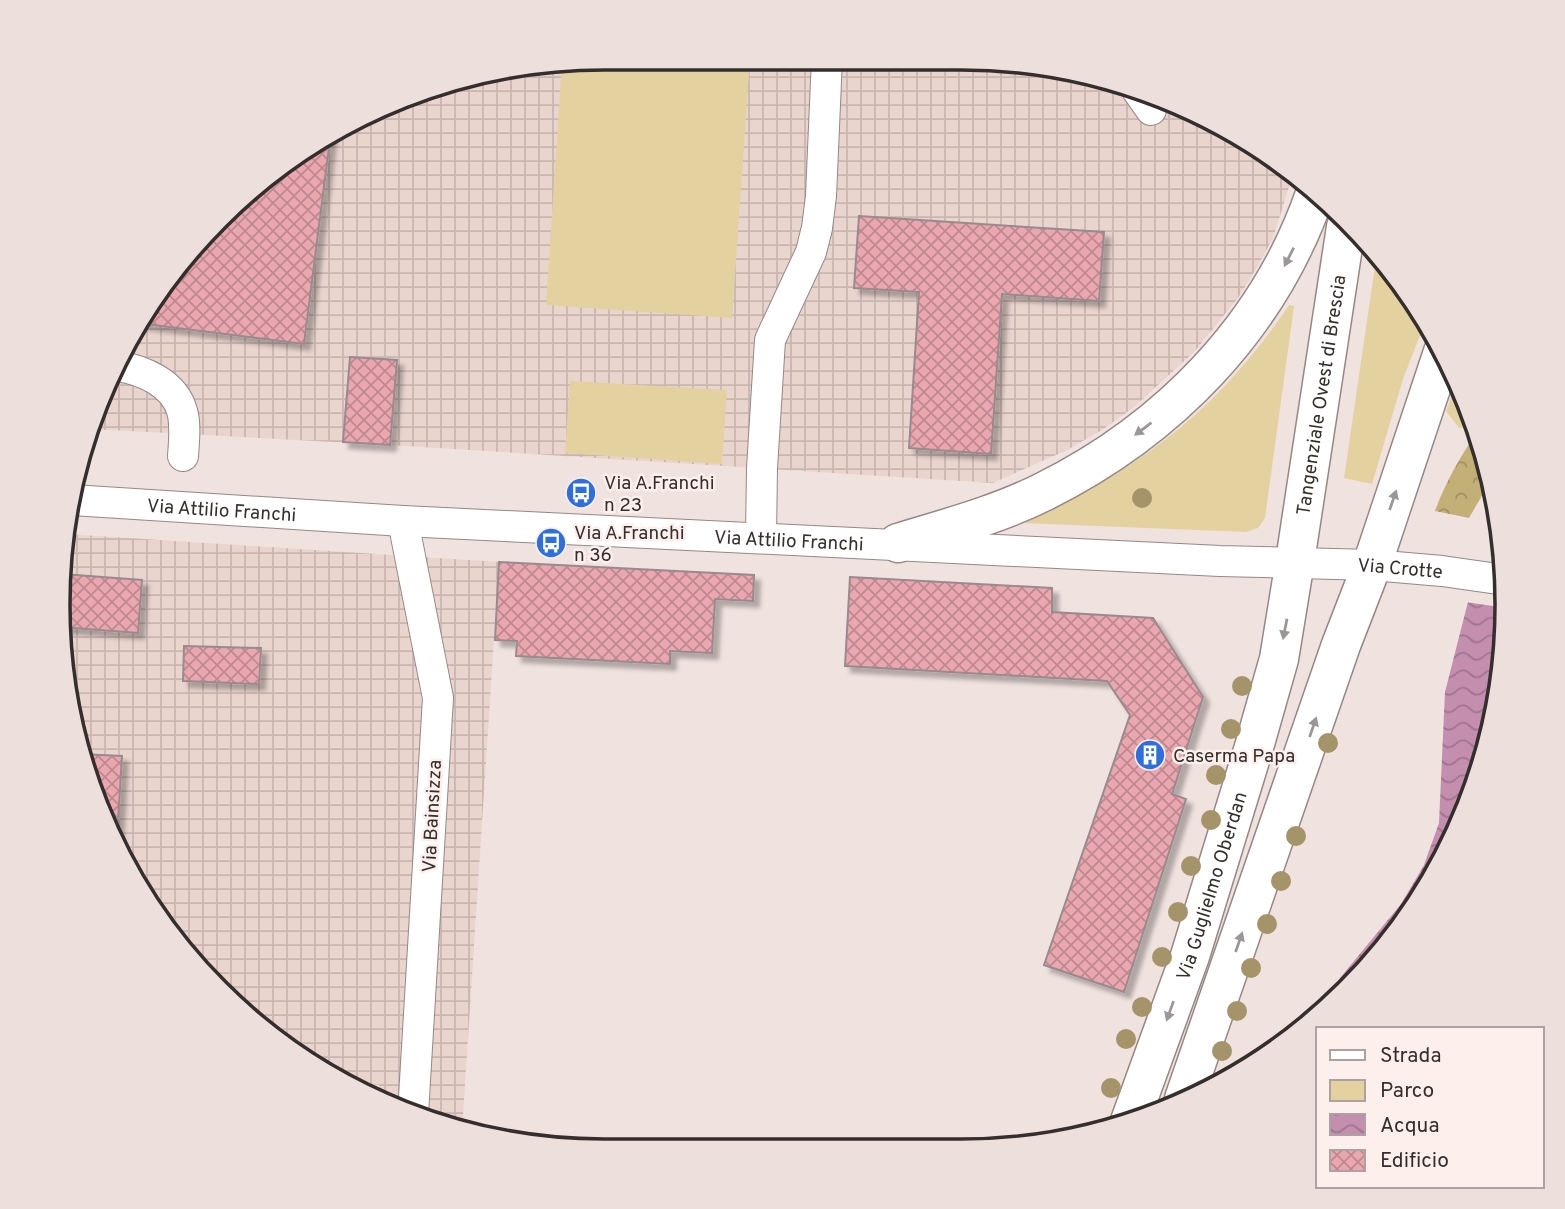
<svg xmlns="http://www.w3.org/2000/svg" width="1565" height="1209" viewBox="0 0 1565 1209" font-family="Overpass,sans-serif">
<style>
.industrial{fill:url(#industrial-grid)}
.green{fill:#e3d29f}
.forest{fill:url(#forest-crowns)}
.water{fill:url(#water-waves)}
.pier{fill:#f0e2de}
.building{fill:url(#building-cross-hatch);stroke:#998b8d;stroke-width:2;filter:url(#shadow)}
.lines{fill:none;stroke-linecap:round;stroke-linejoin:round}
.minor-casing{stroke:#958884;stroke-width:32}
.major-casing{stroke:#958884;stroke-width:41}
.highway-casing{stroke:#958884;stroke-width:41}
.minor{stroke:#fff;stroke-width:30}
.major{stroke:#fff;stroke-width:38}
.highway{stroke:#fff;stroke-width:38}
.tree{fill:#a5946a}
.oneway{fill:#9a9796}
.labels{text-anchor:middle;stroke-width:5;stroke-linejoin:round;paint-order:stroke}
.street-label{font-size:19px;fill:#342f2d;stroke:#fdefeb}
.poi-label{font-size:19px;fill:#342f2d;stroke:#fdefeb;text-anchor:start}
.rim{fill:none;stroke:#342f2d;stroke-width:3.5}
</style>
<defs>
<pattern id="industrial-grid" width="8" height="8" patternUnits="userSpaceOnUse" patternTransform="scale(1.75)"><rect width="8" height="8" fill="#e9d4ce"/><path d="M0 4h8M4 0v8" fill="none" stroke="#c8b6b1"/></pattern>
<pattern id="forest-crowns" width="20" height="18" patternUnits="userSpaceOnUse" patternTransform="scale(1.75)"><rect width="20" height="18" fill="#c3b076"/><path d="M2 6a3 3 0 1 1 6 0M12 15a3 3 0 1 1 6 0" fill="none" stroke="#9f9061"/></pattern>
<pattern id="water-waves" width="16" height="10" patternUnits="userSpaceOnUse" patternTransform="scale(1.75)"><rect width="16" height="10" fill="#c48eaf"/><path d="M0 5q4-4 8 0t8 0" fill="none" stroke="#a0748f"/></pattern>
<pattern id="building-cross-hatch" width="8" height="8" patternUnits="userSpaceOnUse" patternTransform="scale(1.75)"><rect width="8" height="8" fill="#eaa7b0"/><path d="M0 0l8 8M0 8l8-8" fill="none" stroke="#be8890"/></pattern>
<filter id="shadow"><feDropShadow dx="6" dy="6" stdDeviation="2" flood-color="#0004"/></filter>
</defs>
<rect width="100%" height="100%" fill="#f0e2de"/>
<!-- industrial -->
<path class="industrial" d="M605 58 996 59 1102 76 1203 114 1294 171 1273 238 1256 269 1238 298 1194 352 1134 407 1102 430 1067 450 993 483 390 445 91 429 131 331 218 218 331 131 463 76Z
M67 534 499 562 462 1130 428 1122 379 1098V1085L349 1083 301 1059 218 991 150 908 76 746 58 605Z"/>
<!-- green -->
<path class="green" d="M605 58H750L732 318 546 305 562 63Z
M1376 259 1415 301 1426 320 1403 379 1372 484 1344 478Z
M1289 305 1294 306 1265 518 1258 528 1246 532 1022 523V520C1136 475 1221 407 1289 305Z
M1458 380 1466 396 1475 425 1459 428 1446 411Z
M570 381 727 390 722 464 565 453Z"/>
<!-- forest -->
<path class="forest" d="M1477 432 1491 480 1469 518 1435 511C1445 483 1460 457 1477 432Z"/>
<!-- water -->
<path class="water" d="M1500 536 1507 605 1497 712 1465 814 1415 909 1347 991 1329 1006 1340 978 1401 904 1424 865 1439 823 1445 692 1469 598Z"/>
<!-- pier -->
<path class="pier" d="M1487 555 1503 557 1507 608 1465 602Z"/>
<!-- building -->
<path class="building" d="M331 131 304 344 137 323 218 218Z
M859 216 1104 232 1099 301 1002 294 991 454 909 448 919 292 854 288Z
M350 357 397 360 390 445 343 442Z
M499 562 754 575 753 601 715 599 712 653 670 651V664L516 656 517 641 495 640Z
M62 574 142 580 138 633 61 627 58 605Z
M850 577 1052 588V612L1153 618 1203 697 1172 794 1186 799 1124 992 1044 965 1130 715 1107 681 845 666Z
M184 646 261 648 259 684 183 681Z
M80 754 122 756 117 837Z"/>
<g class="lines">
<!-- minor casing -->
<g class="minor-casing">
<g id="minor">
<path d="M1137 90 1151 110"/>
<path d="M117 366C143 370 174 383 182 411 186 424 184 442 183 456"/>
<path id="s1" d="M72 500 403 521 1220 561 1372 565 1442 571 1505 580"/>
<path d="M403 521 438 698 413 1114"/>
<path d="M761 537 762 468 770 340 811 252 817 228 821 196 827 58"/>
</g>
</g>
<!-- major casing -->
<g class="major-casing">
<g id="major">
<path d="M1184 1099 1341 645 1372 565"/>
<path id="s2" d="M1129 1124 1190 956 1254 747 1279 659 1295 561"/>
</g>
</g>
<!-- highway casing -->
<g class="highway-casing">
<g id="highway">
<path d="M898 543C947 528 997 515 1043 492 1168 430 1269 327 1315 194"/>
<path id="s3" d="M1295 561 1346 227"/>
<path d="M1372 565 1443 352"/>
</g>
</g>
<!-- minor -->
<use href="#minor" class="minor"/>
<!-- major -->
<use href="#major" class="major"/>
<!-- highway -->
<use href="#highway" class="highway"/>
</g>
<!-- trees -->
<g class="tree">
<circle cx="1142" cy="498" r="10"/>
<circle cx="1242" cy="686" r="10"/>
<circle cx="1231" cy="729" r="10"/>
<circle cx="1328" cy="743" r="10"/>
<circle cx="1216" cy="775" r="10"/>
<circle cx="1211" cy="820" r="10"/>
<circle cx="1296" cy="836" r="10"/>
<circle cx="1191" cy="866" r="10"/>
<circle cx="1281" cy="881" r="10"/>
<circle cx="1178" cy="912" r="10"/>
<circle cx="1267" cy="924" r="10"/>
<circle cx="1162" cy="957" r="10"/>
<circle cx="1251" cy="968" r="10"/>
<circle cx="1142" cy="1007" r="10"/>
<circle cx="1237" cy="1011" r="10"/>
<circle cx="1126" cy="1039" r="10"/>
<circle cx="1222" cy="1051" r="10"/>
<circle cx="1111" cy="1088" r="10"/>
</g>
<!-- one-way arrows -->
<defs><path id="oneway-solid" d="M-6-.8H1V-3.2L6.5 0L1 3.2V.8H-6Z" transform="scale(1.75)"/></defs>
<g class="oneway">
<use href="#oneway-solid" transform="translate(1289 257) rotate(117)"/>
<use href="#oneway-solid" transform="translate(1143 429) rotate(143)"/>
<use href="#oneway-solid" transform="translate(1393 500) rotate(-71)"/>
<use href="#oneway-solid" transform="translate(1285 629) rotate(101)"/>
<use href="#oneway-solid" transform="translate(1313 727) rotate(-71)"/>
<use href="#oneway-solid" transform="translate(1239 942) rotate(-71)"/>
<use href="#oneway-solid" transform="translate(1170 1011) rotate(110)"/>
</g>
<!-- icons -->
<defs>
<g id="bus-disc" transform="scale(1.575)"><circle r="9.5" fill="#2e6fdd" stroke="#fdefeb"/><path d="M-5-6H5V4H4V6H2V4H-2V6H-4V4H-5ZM-3.5-4V0h7V-4ZM-3.5 1.2v1.5H-2V1.2ZM2 1.2v1.5H3.5V1.2Z" fill="#fff"/></g>
<g id="building-disc" transform="scale(1.575)"><circle r="9.5" fill="#2e6fdd" stroke="#fdefeb"/><path d="M-4-6H4V6H1V3H-1V6H-4ZM-2.5-4.3h1.7v1.8h-1.7ZM.8-4.3h1.7v1.8H.8ZM-2.5-1h1.7V.8h-1.7ZM.8-1h1.7V.8H.8Z" fill="#fff"/></g>
</defs>
<g fill-rule="evenodd">
<use href="#bus-disc" x="581" y="493"/>
<use href="#bus-disc" x="551" y="543"/>
<use href="#building-disc" x="1150" y="755"/>
</g>
<g class="labels">
<!-- street labels -->
<g class="street-label">
<text dy="7" stroke="none"><textPath href="#s3" startOffset="168">Tangenziale Ovest di Brescia</textPath></text>
<text dy="7" stroke="none"><textPath href="#s1" startOffset="150">Via Attilio Franchi</textPath></text>
<text dy="7" stroke="none"><textPath href="#s1" startOffset="718">Via Attilio Franchi</textPath></text>
<text dy="7" stroke="none"><textPath href="#s1" startOffset="1330">Via Crotte</textPath></text>
<text transform="translate(431 816) rotate(-87)" y="7">Via Bainsizza</text>
<text dy="7" stroke="none"><textPath href="#s2" startOffset="252">Via Guglielmo Oberdan</textPath></text>
</g>
<!-- poi labels -->
<g class="poi-label">
<text x="604" y="489">Via A.Franchi<tspan x="604" dy="22">n 23</tspan></text>
<text x="574" y="539">Via A.Franchi<tspan x="574" dy="22">n 36</tspan></text>
<text x="1173" y="762">Caserma Papa</text>
</g>
</g>
<!-- crop -->
<path d="M0 0H1565V1209H0ZM604 70H961A534 534 0 0 1 1495 604V605A534 534 0 0 1 961 1139H604A534 534 0 0 1 70 605V604A534 534 0 0 1 604 70Z" fill="#ede0dc" fill-rule="evenodd"/>
<path class="rim" d="M604 70H961A534 534 0 0 1 1495 604V605A534 534 0 0 1 961 1139H604A534 534 0 0 1 70 605V604A534 534 0 0 1 604 70Z"/>
<!-- legend -->
<rect x="1316" y="1027" width="228" height="161" fill="#fdefeb" stroke="#ada29f" stroke-width="2"/>
<rect x="1330" y="1050" width="35" height="10" fill="#ffffff" stroke="#ada29f" stroke-width="2"/>
<text x="1380" y="1062" font-size="21" fill="#342f2d">Strada</text>
<rect x="1330" y="1080" width="35" height="21" fill="#e3d29f" stroke="#ada29f" stroke-width="2"/>
<text x="1380" y="1097" font-size="21" fill="#342f2d">Parco</text>
<rect x="1330" y="1114" width="35" height="21" fill="url(#water-waves)" stroke="#ada29f" stroke-width="2"/>
<text x="1380" y="1132" font-size="21" fill="#342f2d">Acqua</text>
<rect x="1330" y="1150" width="35" height="21" fill="url(#building-cross-hatch)" stroke="#ada29f" stroke-width="2"/>
<text x="1380" y="1167" font-size="21" fill="#342f2d">Edificio</text>
</svg>
